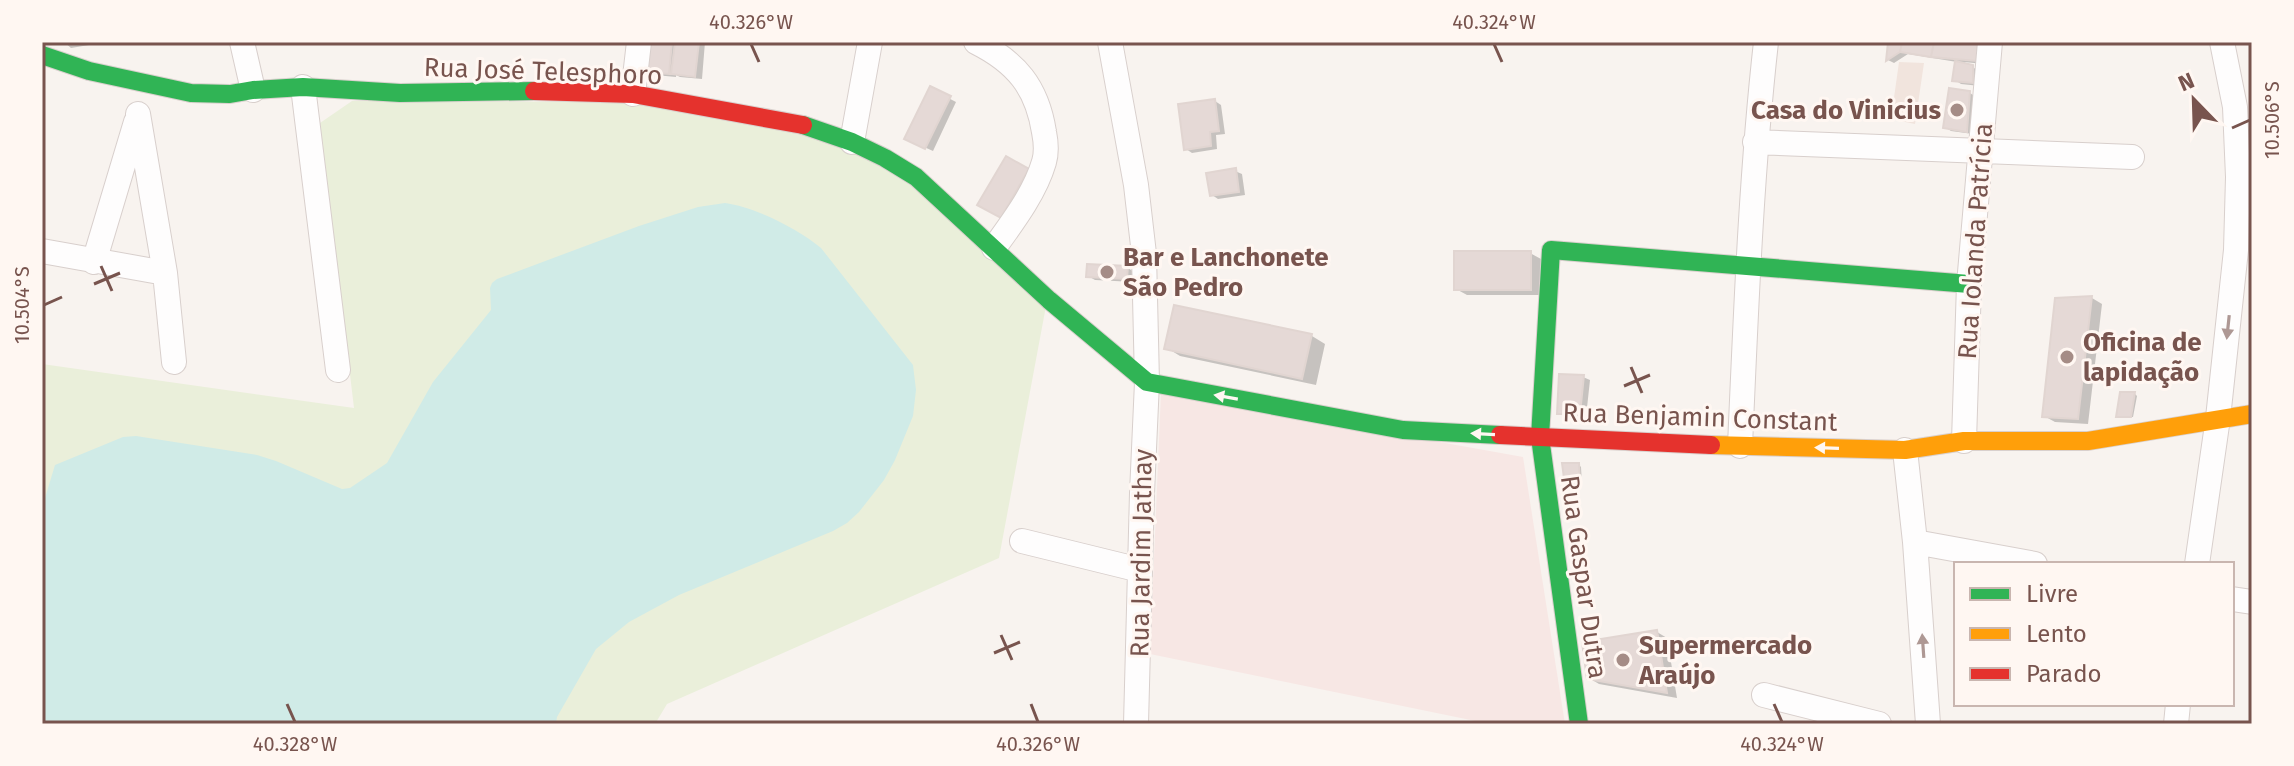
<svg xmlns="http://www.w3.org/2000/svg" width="2294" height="766" viewBox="0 0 2294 766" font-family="'Fira Sans',sans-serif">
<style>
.residential{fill:#f1e4dd}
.commercial{fill:#f7e7e4}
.green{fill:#eaefda}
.water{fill:#d0ebe7}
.shadow{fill:#0003}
.building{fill:#e5d9d6;stroke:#e1d5d1;stroke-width:2}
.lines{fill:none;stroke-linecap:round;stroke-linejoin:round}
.street-casing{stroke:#d8cfcc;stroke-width:26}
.fast-casing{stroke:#d9d0cd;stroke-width:20}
.slow-casing{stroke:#d9d0cd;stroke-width:20}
.jam-casing{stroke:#d9d0cd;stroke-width:20}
.street{stroke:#fefdfd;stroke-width:24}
.fast{stroke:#30b455;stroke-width:18}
.slow{stroke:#ff9f0a;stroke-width:18}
.jam{stroke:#e5322d;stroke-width:18}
.oneway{fill:#ae9894}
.oneway2{fill:#fff7f2}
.ticks{fill:none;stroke:#78544e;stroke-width:3}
.poi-dot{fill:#a58c86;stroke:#fff7f2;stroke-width:3}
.labels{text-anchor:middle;stroke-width:6;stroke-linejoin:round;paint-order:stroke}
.street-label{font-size:26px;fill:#78544e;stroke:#fff7f2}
.poi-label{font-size:26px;font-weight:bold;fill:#78544e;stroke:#fff7f2;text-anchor:start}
.neatline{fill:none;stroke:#78544e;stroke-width:3}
.ticks-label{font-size:20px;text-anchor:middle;fill:#78544e}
</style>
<rect width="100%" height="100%" fill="#f8f3ef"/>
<!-- residential -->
<path class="residential" d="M1899 62 1924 63 1915 124 1891 119Z"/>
<!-- commercial -->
<path class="commercial" d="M1161 392 1523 457 1565 724H1490L1150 654Z"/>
<!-- green -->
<path class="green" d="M352 101 623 102 806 131 908 178 1046 306 999 558 667 704 655 724H42V364L354 408 320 123Z"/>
<!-- water -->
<path class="water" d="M725 203C755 207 798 229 821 248L913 365 916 390 913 416 895 460 884 480 859 512 847 523 833 531 679 595 629 622 596 649 557 717 556 724H42V508L55 465 123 437 136 436 257 455 276 461 342 489 350 488 387 463 433 382 491 310 490 288 492 283 497 279 639 226 698 207Z"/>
<!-- shadow -->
<path class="shadow" d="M64 42H89V45L71 48Z
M650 42H705L702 79 680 77 676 75V77L655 75 648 71Z
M1890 42H1950L1984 64 1964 62 1979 71 1980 86 1961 84 1955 80 1957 62 1908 54 1894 63 1888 60Z
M931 89 956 102 933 151 913 142Z
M1970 93 1976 97 1973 134 1951 131 1945 127Z
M1215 101 1221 105 1225 134 1216 135 1217 149 1192 153 1186 149Z
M1006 158 1034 175 1008 220 980 204Z
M1235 171 1242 174 1245 195 1218 199 1212 195Z
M1530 253 1541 259V295H1467L1456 289Z
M1128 268 1134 272V282L1095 280 1088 276Z
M2092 298 2102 304 2088 424 2055 422 2044 416 2057 300Z
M1312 336 1325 344 1316 385 1180 356 1167 348Z
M1583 377 1590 380 1586 417 1566 416 1559 413Z
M2135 394 2137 396 2133 417 2118 416Z
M1579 465 1581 467 1582 485 1570 486 1567 484Z
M1657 632 1667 638 1677 698 1599 684 1589 678Z"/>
<!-- building -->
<path class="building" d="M648 42H672L669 74 646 72Z
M675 42H699L695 77 671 74Z
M1888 42H1902L1900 52 1886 61Z
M1902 42H1934L1931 57 1900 52Z
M1934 42H1979L1977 61 1931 57Z
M1955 61 1973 65V83L1952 81Z
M930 86 951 96 925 149 904 139Z
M1949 88 1970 91 1967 132 1943 128Z
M1215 99 1219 131 1210 132 1211 146 1184 150 1178 104Z
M1006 156 1029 169 1001 218 977 205Z
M1236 168 1239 192 1210 196 1206 173Z
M1454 251H1531V290H1454Z
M1087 264 1128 266 1127 279 1086 277Z
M2092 296 2078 419 2042 417 2055 298Z
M1174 305 1312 334 1302 379 1164 349Z
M1559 374 1584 375 1580 414H1557Z
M2120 392H2135L2131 417H2116Z
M1562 463H1579L1580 485 1565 486Z
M1657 630 1667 693 1587 679 1582 642Z"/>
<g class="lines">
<!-- street casing -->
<g class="street-casing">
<path id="street" d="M242 42 253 90
M976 42C1016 62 1037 87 1044 132 1046 142 1047 152 1044 162 1035 193 1012 223 994 248
M1110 42 1136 185 1144 254 1147 382 1142 493 1136 724
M303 87 338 370
M633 94 639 42
M138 114 165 273 174 362
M852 142 870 42
M1755 142 2132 157
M42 251 165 273
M94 262 136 122
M1964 441 1969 284 1990 42
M1740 446C1746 311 1751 176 1766 42
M1905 450 1915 542 1928 724
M1022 541 1140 570
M1915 542 2035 564
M2197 564 2218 418 2236 250 2238 177 2235 107 2222 42
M2232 599 2252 602
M1764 695 1879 724
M2176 724 2178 704"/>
</g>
<!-- fast casing -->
<g class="fast-casing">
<path id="fast" d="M42 55 89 71 191 93 230 94 253 90 303 87 400 93 534 91
M803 125 852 142 885 158 916 177 1049 300 1147 382 1403 430 1500 435
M1579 724 1540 437 1551 250 1969 284"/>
</g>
<!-- slow casing -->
<g class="slow-casing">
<path id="slow" d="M1711 445 1905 450 1964 441H2088L2252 414"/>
</g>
<!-- jam casing -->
<g class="jam-casing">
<path id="jam" d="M534 91 633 94 803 125
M1500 435 1711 445"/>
</g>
<!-- street -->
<use href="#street" class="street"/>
<!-- fast -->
<use href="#fast" class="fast"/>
<!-- slow -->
<use href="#slow" class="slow"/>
<!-- jam -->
<use href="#jam" class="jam"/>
</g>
<!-- one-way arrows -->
<defs><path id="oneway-solid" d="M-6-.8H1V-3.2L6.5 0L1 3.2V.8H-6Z" transform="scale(2)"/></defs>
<g class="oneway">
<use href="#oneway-solid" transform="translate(2228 327) rotate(96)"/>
<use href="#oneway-solid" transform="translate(1923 646) rotate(-94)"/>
</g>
<g class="oneway2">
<use href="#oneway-solid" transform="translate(1226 397) rotate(-170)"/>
<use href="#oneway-solid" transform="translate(1483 434) rotate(-177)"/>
<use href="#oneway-solid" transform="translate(1827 448) rotate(-178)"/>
</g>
<!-- ticks -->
<path class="ticks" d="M751 44 759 62M1494 44 1502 62M2232 128 2250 120M101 266 112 291M94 284 120 273M44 305 62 297M1631 367 1642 393M1624 386 1650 375M1001 635 1012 660M994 653 1020 642M287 704 295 722M1031 704 1038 722M1774 704 1782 722"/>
<!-- markers -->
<g class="poi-dot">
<circle cx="1957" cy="110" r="8"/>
<circle cx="1107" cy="272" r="8"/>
<circle cx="2067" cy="357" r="8"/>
<circle cx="1623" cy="660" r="8"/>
</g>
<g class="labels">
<!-- street labels -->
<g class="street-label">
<text transform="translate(543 71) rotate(2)" y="9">Rua José Telesphoro</text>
<text transform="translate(1975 241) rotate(-86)" y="9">Rua Iolanda Patrícia</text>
<text transform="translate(1700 417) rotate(2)" y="9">Rua Benjamin Constant</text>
<text transform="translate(1141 553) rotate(-89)" y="9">Rua Jardim Jathay</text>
<text transform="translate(1584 577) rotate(82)" y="9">Rua Gaspar Dutra</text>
</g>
<!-- poi labels -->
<g class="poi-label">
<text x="1941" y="119" text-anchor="end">Casa do Vinicius</text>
<text x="1123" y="266">Bar e Lanchonete<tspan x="1123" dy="30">São Pedro</tspan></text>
<text x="2083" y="351">Oficina de<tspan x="2083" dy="30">lapidação</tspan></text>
<text x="1639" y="654">Supermercado<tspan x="1639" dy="30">Araújo</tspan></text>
</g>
</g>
<!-- border -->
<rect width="2294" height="766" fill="none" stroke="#fff7f2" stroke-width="88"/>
<!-- legend -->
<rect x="1954" y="562" width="280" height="144" fill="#fff7f2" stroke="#c9b6b0" stroke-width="2"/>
<rect x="1970" y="588" width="40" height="12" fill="#30b455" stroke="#c9b6b0" stroke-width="2"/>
<text x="2026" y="602" font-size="24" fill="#78544e">Livre</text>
<rect x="1970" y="628" width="40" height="12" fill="#ff9f0a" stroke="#c9b6b0" stroke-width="2"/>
<text x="2026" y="642" font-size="24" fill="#78544e">Lento</text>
<rect x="1970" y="668" width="40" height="12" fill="#e5322d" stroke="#c9b6b0" stroke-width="2"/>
<text x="2026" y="682" font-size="24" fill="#78544e">Parado</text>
<!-- north arrow -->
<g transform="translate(2194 100) rotate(337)" stroke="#fff7f2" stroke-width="6" paint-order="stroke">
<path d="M0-6L14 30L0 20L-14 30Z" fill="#78544e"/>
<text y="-12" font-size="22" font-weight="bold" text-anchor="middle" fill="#78544e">N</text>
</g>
<rect x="44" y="44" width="2206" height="678" class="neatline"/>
<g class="ticks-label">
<text x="751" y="29">40.326°W</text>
<text x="1494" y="29">40.324°W</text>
<text transform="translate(2272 120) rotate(-90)" y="7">10.506°S</text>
<text transform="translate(22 305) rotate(-90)" y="7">10.504°S</text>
<text x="295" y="751">40.328°W</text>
<text x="1038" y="751">40.326°W</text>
<text x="1782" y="751">40.324°W</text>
</g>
</svg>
